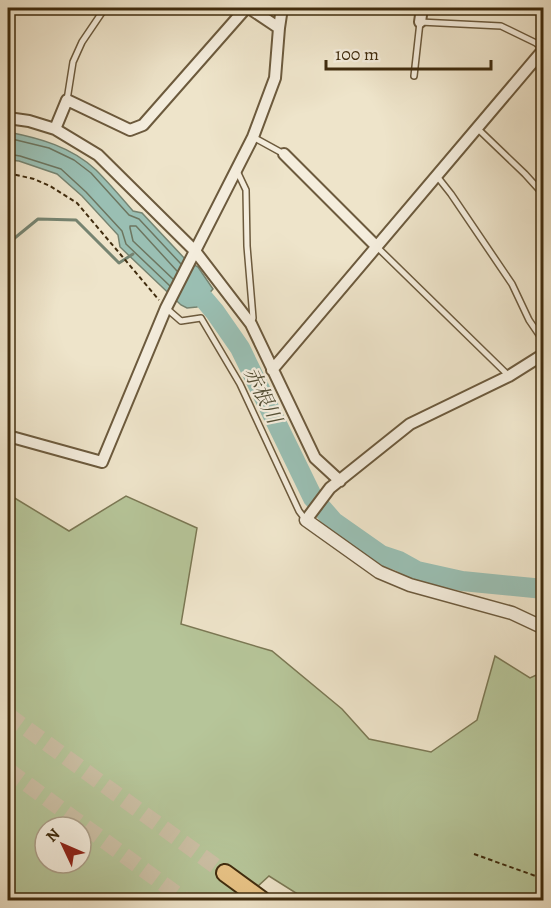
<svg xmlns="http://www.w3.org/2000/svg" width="551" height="908" viewBox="0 0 551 908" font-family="Alegreya,'Noto Serif JP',serif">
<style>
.green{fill:#b6c599;stroke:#7b7854;stroke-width:1.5;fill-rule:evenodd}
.water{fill:#9abfb3;stroke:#768471;stroke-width:1.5}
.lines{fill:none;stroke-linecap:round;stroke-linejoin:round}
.shore{stroke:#6d7660;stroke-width:1.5}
.stream{stroke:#768471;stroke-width:3}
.river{stroke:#9abfb3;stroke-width:20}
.trunk-tunnel{stroke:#cbbfa4;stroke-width:16;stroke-dasharray:16 8;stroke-linecap:butt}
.service-casing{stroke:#6c5a3d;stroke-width:8}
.minor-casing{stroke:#6c5a3d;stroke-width:14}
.tertiary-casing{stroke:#6c5a3d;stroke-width:15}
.trunk-casing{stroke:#402c0e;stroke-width:20}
.path{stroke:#402c0e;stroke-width:2;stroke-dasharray:4.5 3;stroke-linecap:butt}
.service{stroke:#f4eddd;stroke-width:5}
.minor{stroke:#f4eddd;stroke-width:10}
.tertiary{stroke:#f4eddd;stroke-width:12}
.trunk{stroke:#e7c285;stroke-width:16}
.labels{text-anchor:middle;stroke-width:4.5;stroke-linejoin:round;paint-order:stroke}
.water-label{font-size:20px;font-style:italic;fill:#565137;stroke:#f4eddd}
</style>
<rect width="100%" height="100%" fill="#eee4ca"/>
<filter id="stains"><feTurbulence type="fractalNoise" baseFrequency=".00333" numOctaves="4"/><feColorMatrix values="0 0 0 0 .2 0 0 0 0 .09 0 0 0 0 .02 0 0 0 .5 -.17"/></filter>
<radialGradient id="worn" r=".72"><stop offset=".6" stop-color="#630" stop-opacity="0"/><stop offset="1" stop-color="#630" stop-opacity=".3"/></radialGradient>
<!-- green -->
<path class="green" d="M8 494 69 531 126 496 197 528 181 624 272 651 342 709 369 739 431 752 477 720 495 656 530 678 543 672V900H307L269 876 243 900H8ZM45 827H81V863H45Z"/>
<!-- water -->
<path class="water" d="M8 132C39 138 72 147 96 170 109 183 121 197 133 211L142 213 186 260 198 267 213 289 197 307 187 308 181 305 120 247 118 235 82 196 57 174 19 161 8 160Z"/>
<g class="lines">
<!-- shore -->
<path class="shore" d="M8 138 49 148 74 160 91 173 129 215 139 219 181 264
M8 154 20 156 61 169 86 192 122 231 126 244 170 286
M173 279 133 241 130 228V226H136L177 271"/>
<!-- stream -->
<path class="stream" d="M8 253 11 241 38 219 76 220 119 263 133 254"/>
<!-- river -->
<path class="river" d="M186 282 204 299 215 312 240 348 313 498 334 522 381 555 399 561 417 571 462 581 544 589"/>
<!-- trunk-tunnel -->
<path class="trunk-tunnel" d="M8 715 225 873
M8 770 185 900"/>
<!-- service casing -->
<g class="service-casing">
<path id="service" d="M414 76 420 22 501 26 536 43 543 49
M67 100 73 62 82 42 105 8
M477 128 525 174 544 195
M253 137 284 154
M237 171 246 190 247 246 253 318 251 324
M436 175 451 194 512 284 529 320 544 342
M377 247 509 376
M166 308 181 321 201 318 240 384 299 511 305 519"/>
</g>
<!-- minor casing -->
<g class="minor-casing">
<path id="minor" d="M249 8 279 28
M420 22 422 8
M8 118 29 121 55 129 98 155 195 251 251 324 315 458 340 481
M55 129 67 100 130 130 143 125 246 8
M284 154 376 246
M272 370 544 49
M8 436 102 462 166 308 253 137 275 78 279 28 282 8
M306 520 330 488 410 424 509 376 544 354"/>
</g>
<!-- tertiary casing -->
<g class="tertiary-casing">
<path id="tertiary" d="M306 520 379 572 410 585 512 613 544 628"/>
</g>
<!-- trunk casing -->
<g class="trunk-casing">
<path id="trunk" d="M225 873 262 900"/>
</g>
<!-- path -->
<path class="path" d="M8 173 34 179 50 186 77 203 159 300
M474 854 544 879"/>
<!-- service -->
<use href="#service" class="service"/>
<!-- minor -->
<use href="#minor" class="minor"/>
<!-- tertiary -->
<use href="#tertiary" class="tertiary"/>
<!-- trunk -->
<use href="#trunk" class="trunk"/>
</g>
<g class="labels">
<!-- water labels -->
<g class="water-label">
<text transform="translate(263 395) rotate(64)" y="7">赤根川</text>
</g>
</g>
<!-- margin -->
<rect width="551" height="908" fill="none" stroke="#eee4ca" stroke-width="30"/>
<rect x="9" y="9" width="533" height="890" fill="none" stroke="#402c0e" stroke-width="3"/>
<rect x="15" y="15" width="521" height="878" fill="none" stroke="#402c0e" stroke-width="1.5"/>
<!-- north arrow -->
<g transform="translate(63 845) rotate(314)"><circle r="28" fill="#f4eddd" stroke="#aca08a" stroke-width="1.5"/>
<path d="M0-4.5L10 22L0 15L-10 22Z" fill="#8f2418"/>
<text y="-9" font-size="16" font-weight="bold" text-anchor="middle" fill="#402c0e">N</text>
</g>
<!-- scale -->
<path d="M326 60v9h165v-9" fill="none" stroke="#402c0e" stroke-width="3"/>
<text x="335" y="60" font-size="18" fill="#402c0e" stroke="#f4eddd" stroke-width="4.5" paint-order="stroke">100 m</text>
<rect width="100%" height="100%" filter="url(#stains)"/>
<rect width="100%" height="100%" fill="url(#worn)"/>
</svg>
